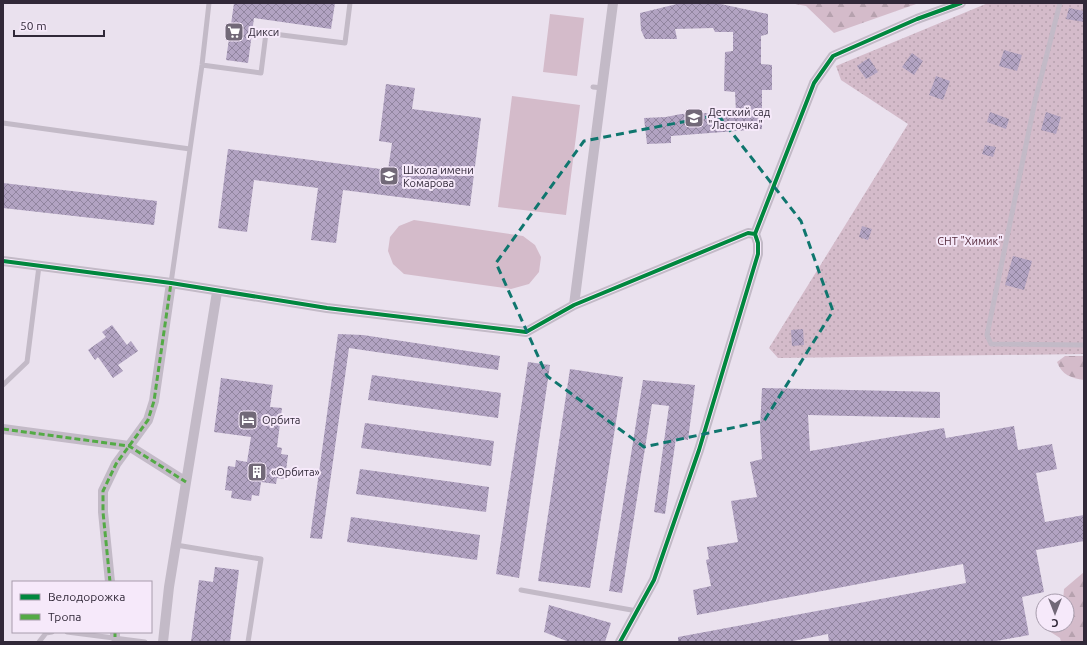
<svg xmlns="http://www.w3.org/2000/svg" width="1087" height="645" viewBox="0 0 1087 645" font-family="Ubuntu,sans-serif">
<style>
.grass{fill:#d4bbca}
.forest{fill:url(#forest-firs)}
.park{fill:url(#park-dots)}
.building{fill:url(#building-cross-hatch)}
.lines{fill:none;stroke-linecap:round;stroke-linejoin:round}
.lane{stroke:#c3bac7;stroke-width:5}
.street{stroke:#c3bac7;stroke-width:10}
.quiet{stroke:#54aa46;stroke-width:3;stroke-dasharray:6 3;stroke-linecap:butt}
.cycleway-casing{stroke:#f6e9fa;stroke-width:6}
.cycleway{stroke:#00873e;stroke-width:4}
.marked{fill:none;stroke:#0f766e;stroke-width:3;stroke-dasharray:8 5;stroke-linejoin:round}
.labels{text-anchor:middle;stroke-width:4;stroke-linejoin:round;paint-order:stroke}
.poi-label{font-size:11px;fill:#312838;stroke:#f6e9fa;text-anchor:start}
.park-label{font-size:11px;fill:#562c3d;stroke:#f6e9fa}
</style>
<defs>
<pattern id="forest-firs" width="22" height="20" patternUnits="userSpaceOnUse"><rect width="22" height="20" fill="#d4bbca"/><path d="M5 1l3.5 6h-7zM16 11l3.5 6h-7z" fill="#b6a1ae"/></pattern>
<pattern id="park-dots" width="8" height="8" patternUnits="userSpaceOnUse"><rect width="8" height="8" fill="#d4bbca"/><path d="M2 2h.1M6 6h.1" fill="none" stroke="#b6a1ae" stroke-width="1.8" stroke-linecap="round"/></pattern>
<pattern id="building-cross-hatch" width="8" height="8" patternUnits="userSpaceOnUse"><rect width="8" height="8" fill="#b2a3c2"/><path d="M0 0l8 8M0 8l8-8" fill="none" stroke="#91859f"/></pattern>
</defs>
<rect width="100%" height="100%" fill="#eae1ee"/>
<!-- grass -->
<path class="grass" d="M550 14 584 18 577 76 543 72Z
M512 96 580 105 566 215 498 207Z
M414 220 523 236 535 245 541 257 539 272 529 284 511 289 404 274 393 264 388 251 390 237 399 226Z"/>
<!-- forest -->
<path class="forest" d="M790 3H919L834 33 806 6Z
M1065 356H1084V380C1071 378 1062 375 1057 362Z
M1084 572V642H1061L1060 638 1049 631 1050 626 1067 625V601H1063L1064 589Z"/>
<!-- park -->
<path class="park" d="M988 3H1084V354L778 358 769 348 908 124 841 80 836 66Z"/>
<!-- building -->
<path class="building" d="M234 3H335L331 29 254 18 248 63 226 60Z
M681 3H716L768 14V34L761 36V64L772 65V90H762V129L671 136V143L647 144 644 118 666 117 681 114 736 112 735 92 724 91 725 52 733 51V32H715L713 28 675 29 677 39H645L641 30 640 13Z
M1069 8 1084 11V22L1066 19Z
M1004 50 1022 55 1017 71 999 66Z
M912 53 923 61 914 75 902 67Z
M869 58 878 72 866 79 857 66Z
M936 76 950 81 943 100 929 95Z
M386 84 415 88 412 109 481 118 470 206 343 190 336 243 311 240 318 188 254 180 247 232 218 228 228 149 388 170 392 143 379 141Z
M990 112 1009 119 1006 129 987 122Z
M1046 112 1061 117 1056 134 1041 130Z
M985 145 996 147 993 157 982 154Z
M3 183 157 201 154 225 3 208Z
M862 226 872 229 868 240 859 237Z
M1013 256 1032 261 1024 290 1005 285Z
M112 325 127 345 131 341 138 351 118 365 123 371 113 378 98 357 95 360 88 350 106 337 102 332Z
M803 329 804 345 792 346 791 330Z
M338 334 363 335 500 356 498 370 349 348 322 539 310 538Z
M528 362 550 365 519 578 496 574Z
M570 369 623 377 590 588 538 581Z
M372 375 501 393 498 418 368 400Z
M221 378 273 385 270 407 282 408 277 447 282 448 281 454 288 455 285 479 277 478 276 484 261 482 259 496 252 495 251 501 231 498 232 491 225 490 228 466 235 467 236 460 247 462 251 437 214 432Z
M643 380 695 385 688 440 676 438 665 514 654 512 669 406 652 404 622 593 609 591Z
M762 388 940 392V418L808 415 810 451 944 428 946 438 1014 426 1018 450 1052 444 1057 469 1036 473 1045 522 1084 515V541L1036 550 1044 592 1022 597 1029 635 991 642H829L828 634 788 642H678V637L966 583 963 564 697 615 693 590 711 586 706 560 709 559 707 547 738 542 731 501 757 497 750 462 762 459 760 429Z
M365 423 494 441 491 466 361 448Z
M360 469 489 487 486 512 356 494Z
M351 517 480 535 477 560 347 542Z
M215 567 239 570 230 642H191L199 580 213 582Z
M549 605 611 623 605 642H569L544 632Z"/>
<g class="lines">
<!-- lane -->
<path class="lane" d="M1060 3 1035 101 987 335 991 344 1084 345
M202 65 261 73 266 33 345 43 350 3
M593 87 603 88
M3 123 190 149
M171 283 202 65 209 3
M3 385 27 362 39 266
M176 545 261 559 248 642
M521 590 637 611
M67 632 145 642
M39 642 46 633 52 632"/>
<!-- street -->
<path class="street" d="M3 261 171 283 327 308 526 332 574 305 748 233 755 234
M574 305 613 3
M3 429 129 446 186 482
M110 582 103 512V491L116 464 148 420 154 401 171 283
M115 632V637
M163 642 169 587 217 292
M620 642 654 580 699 450 758 254V243L755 234 814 83 833 56 917 19 961 3"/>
<!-- quiet -->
<path class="quiet" d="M3 429 129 446 186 482
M110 582 103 512V491L116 464 148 420 154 401 171 283
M115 632V637"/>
<!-- cycleway casing -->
<g class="cycleway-casing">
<path id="cycleway" d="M3 261 171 283 327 308 526 332 574 305 748 233 755 234
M620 642 654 580 699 450 758 254V243L755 234 814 83 833 56 917 19 961 3"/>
</g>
<!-- cycleway -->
<use href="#cycleway" class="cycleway"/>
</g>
<!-- marked area -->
<path class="marked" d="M718 115 801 221 833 311 764 421 644 447 547 376 496 263 584 141Z"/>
<!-- icons -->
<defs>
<g id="supermarket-square" transform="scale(1)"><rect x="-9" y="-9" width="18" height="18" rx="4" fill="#726978" stroke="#f6e9fa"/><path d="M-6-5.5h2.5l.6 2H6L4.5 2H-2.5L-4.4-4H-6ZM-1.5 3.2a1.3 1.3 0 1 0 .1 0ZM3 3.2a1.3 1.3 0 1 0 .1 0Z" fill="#fff"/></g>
<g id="school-square" transform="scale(1)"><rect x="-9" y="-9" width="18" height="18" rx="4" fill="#726978" stroke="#f6e9fa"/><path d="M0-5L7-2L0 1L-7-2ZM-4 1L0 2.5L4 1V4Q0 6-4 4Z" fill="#fff"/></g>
<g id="hotel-square" transform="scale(1)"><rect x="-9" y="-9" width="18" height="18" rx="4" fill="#726978" stroke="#f6e9fa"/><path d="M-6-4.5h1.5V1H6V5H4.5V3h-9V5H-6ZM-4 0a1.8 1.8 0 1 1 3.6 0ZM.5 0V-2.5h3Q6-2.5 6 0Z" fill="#fff"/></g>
<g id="building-square" transform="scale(1)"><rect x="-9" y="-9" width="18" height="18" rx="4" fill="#726978" stroke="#f6e9fa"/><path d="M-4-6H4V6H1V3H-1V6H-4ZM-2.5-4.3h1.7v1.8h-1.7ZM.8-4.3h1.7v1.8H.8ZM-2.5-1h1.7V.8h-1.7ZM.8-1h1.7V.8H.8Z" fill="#fff"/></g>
</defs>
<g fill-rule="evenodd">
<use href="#supermarket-square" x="234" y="32"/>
<use href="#school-square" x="694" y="118"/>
<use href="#school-square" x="389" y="176"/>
<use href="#hotel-square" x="248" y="420"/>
<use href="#building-square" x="257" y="472"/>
</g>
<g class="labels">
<!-- poi labels -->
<g class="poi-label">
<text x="248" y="36">Дикси</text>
<text x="708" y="116">Детский сад<tspan x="708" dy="13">"Ласточка"</tspan></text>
<text x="403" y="174">Школа имени<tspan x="403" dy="13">Комарова</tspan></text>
<text x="262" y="424">Орбита</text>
<text x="271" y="476">«Орбита»</text>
</g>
<!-- park labels -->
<g class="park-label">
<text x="970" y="245">СНТ "Химик"</text>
</g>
</g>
<!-- border -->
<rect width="1087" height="645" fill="none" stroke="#312838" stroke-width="8"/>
<!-- legend -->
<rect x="12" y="581" width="140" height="52" fill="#f6e9fa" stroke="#a79cac"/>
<rect x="20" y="594" width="20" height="6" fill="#00873e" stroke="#a79cac"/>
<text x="48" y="601" font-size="12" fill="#312838">Велодорожка</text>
<rect x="20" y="614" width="20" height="6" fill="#54aa46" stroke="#a79cac"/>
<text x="48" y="621" font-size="12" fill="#312838">Тропа</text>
<!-- north arrow -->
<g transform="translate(1055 613) rotate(180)"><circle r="19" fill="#f6e9fa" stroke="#a79cac"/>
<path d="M0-3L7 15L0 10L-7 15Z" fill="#726978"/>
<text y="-6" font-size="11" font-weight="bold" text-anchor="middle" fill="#312838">С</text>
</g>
<!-- scale -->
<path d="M14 30v6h90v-6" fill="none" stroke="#312838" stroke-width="2"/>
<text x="20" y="30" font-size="12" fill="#312838" stroke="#f6e9fa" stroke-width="3" paint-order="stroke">50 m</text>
</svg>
